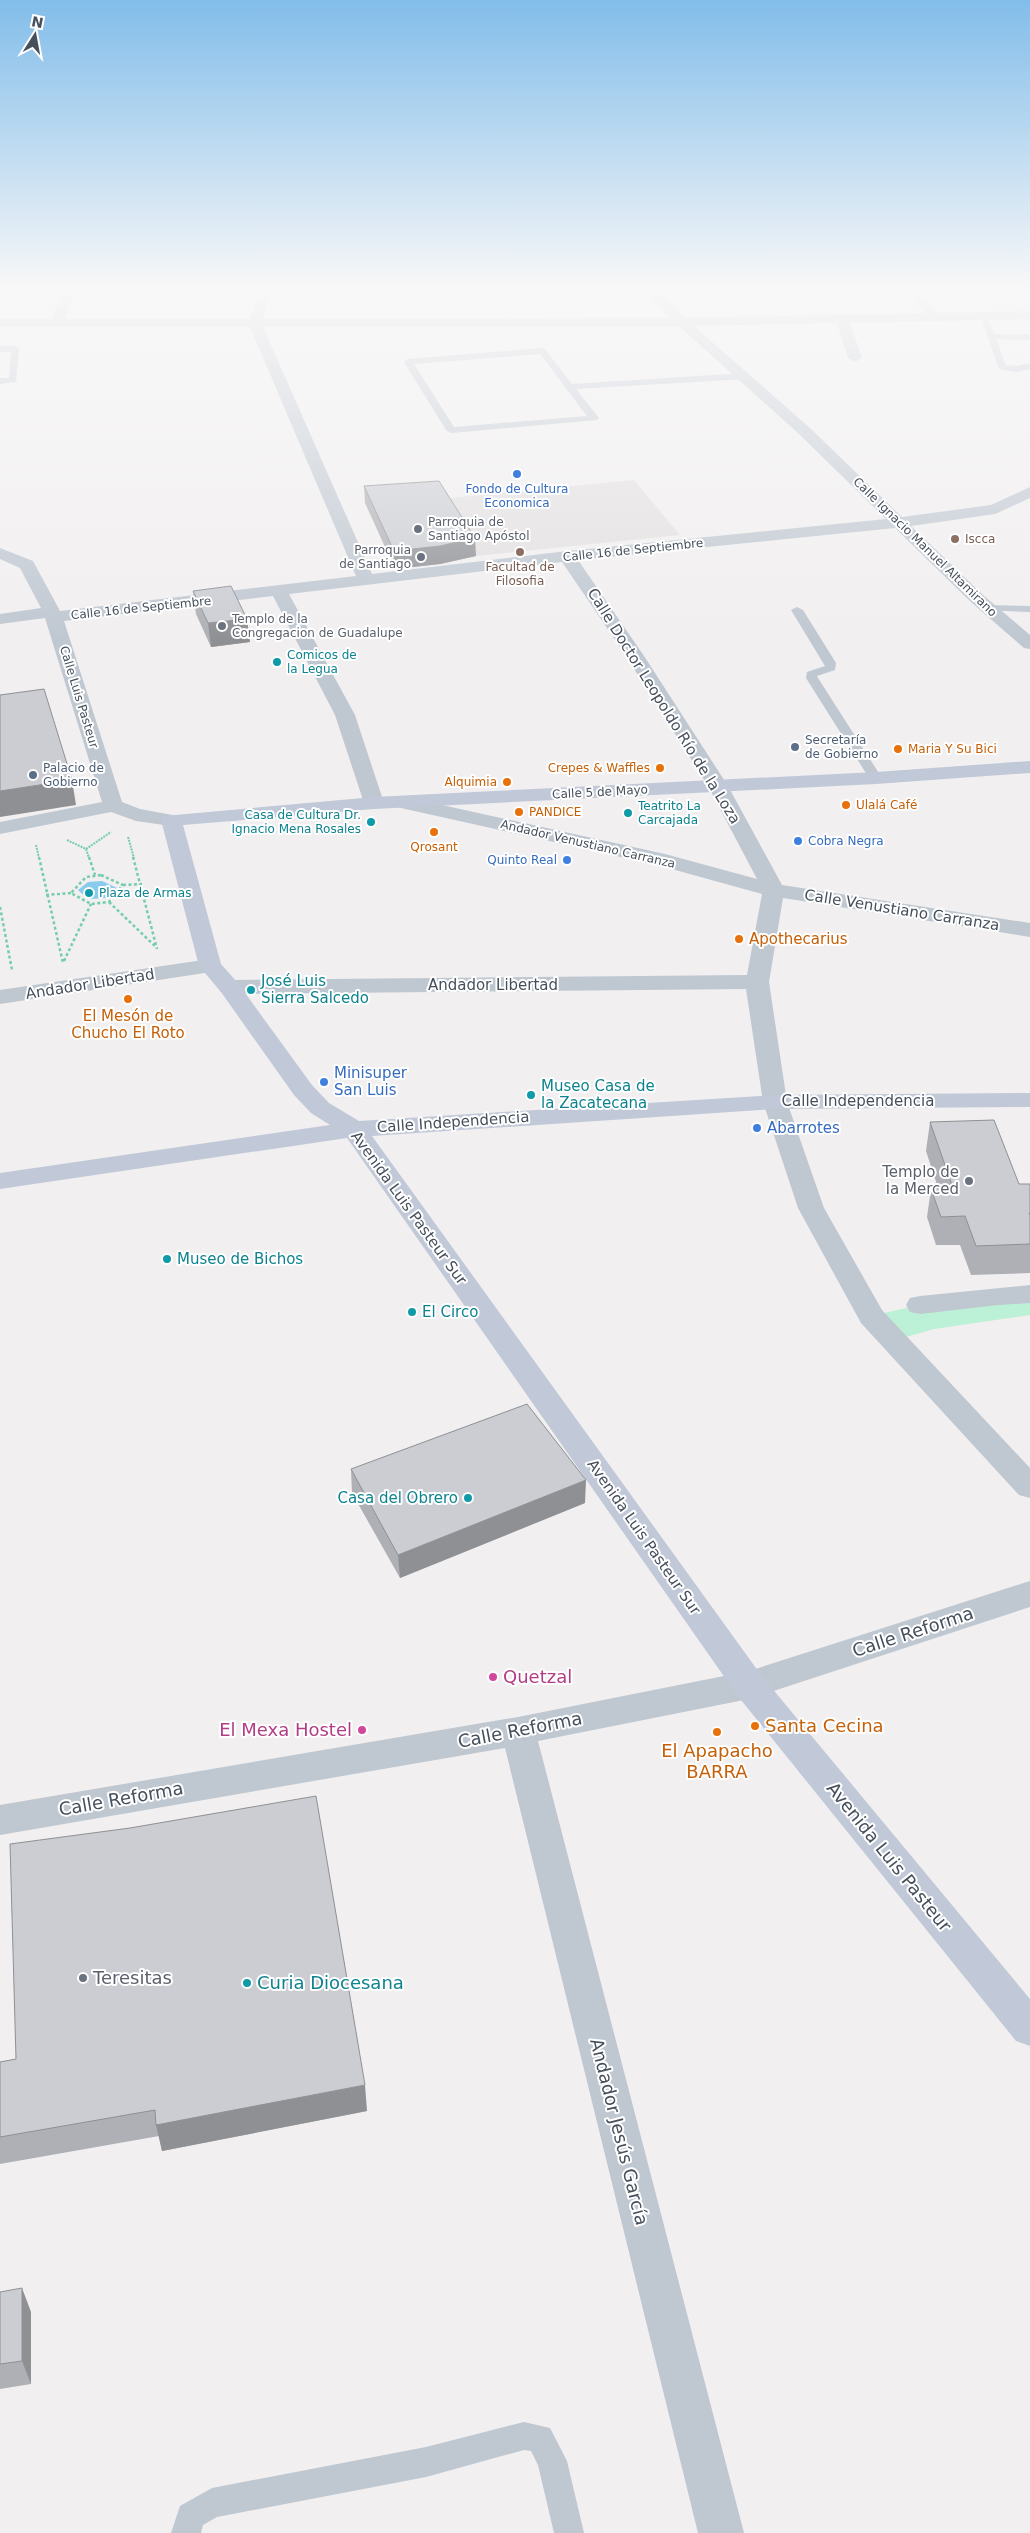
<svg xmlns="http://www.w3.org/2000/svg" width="1030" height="2533" viewBox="0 0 1030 2533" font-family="'DejaVu Sans',sans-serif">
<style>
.education{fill:#e2e0e1}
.green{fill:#bcf0d7}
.water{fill:#89cbed}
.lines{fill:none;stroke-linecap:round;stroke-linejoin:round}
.path-far1{stroke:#74cead;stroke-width:2;stroke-dasharray:2 1;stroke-linecap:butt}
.path{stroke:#74cead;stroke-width:2.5;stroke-dasharray:3 2.5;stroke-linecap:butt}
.lane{fill:#bfc7d1;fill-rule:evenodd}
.street{fill:#bfc7d1;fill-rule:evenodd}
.secondary{fill:#c1c9d8;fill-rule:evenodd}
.wall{fill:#afb0b5}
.shaded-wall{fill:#8e9094}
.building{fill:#cbcdd3;stroke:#8e9094}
.shop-dot{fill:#3f7fe0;stroke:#fff;stroke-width:2}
.worship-dot{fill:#6b7280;stroke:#fff;stroke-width:2}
.education-dot{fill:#8d6e63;stroke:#fff;stroke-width:2}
.culture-dot{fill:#0f9aa8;stroke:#fff;stroke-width:2}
.service-dot{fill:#5c6f8a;stroke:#fff;stroke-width:2}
.food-dot{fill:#e8710a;stroke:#fff;stroke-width:2}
.hotel-dot{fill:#d1479c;stroke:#fff;stroke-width:2}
.labels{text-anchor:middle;stroke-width:4;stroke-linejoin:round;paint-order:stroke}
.far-shop-label{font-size:12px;fill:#366cbe;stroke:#fff}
.far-worship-label{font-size:12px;fill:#5b616d;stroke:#fff;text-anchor:start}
.far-education-label{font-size:12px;fill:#785e54;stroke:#fff;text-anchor:start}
.far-street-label{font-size:12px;fill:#464f5c;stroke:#fff}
.far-culture-label{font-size:12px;fill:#0d838f;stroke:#fff;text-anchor:start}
.far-service-label{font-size:12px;fill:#4e5e75;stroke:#fff;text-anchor:start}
.far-food-label{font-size:12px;fill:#c56008;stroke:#fff;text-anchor:start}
.street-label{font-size:15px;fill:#464f5c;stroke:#fff}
.food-label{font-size:15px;fill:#c56008;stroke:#fff;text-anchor:start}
.culture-label{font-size:15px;fill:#0d838f;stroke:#fff;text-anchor:start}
.shop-label{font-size:15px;fill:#366cbe;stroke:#fff;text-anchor:start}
.worship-label{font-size:15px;fill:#5b616d;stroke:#fff;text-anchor:end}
.near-street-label{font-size:18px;fill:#464f5c;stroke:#fff}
.near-hotel-label{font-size:18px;fill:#b23c85;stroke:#fff;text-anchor:start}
.near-food-label{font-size:18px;fill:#c56008;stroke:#fff;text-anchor:start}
.near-worship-label{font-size:18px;fill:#5b616d;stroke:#fff;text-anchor:start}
.near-culture-label{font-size:18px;fill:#0d838f;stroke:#fff;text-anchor:start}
</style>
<rect width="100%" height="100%" fill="#f1efef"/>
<!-- education -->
<path class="education" d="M634 480 680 535 476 556 440 499Z"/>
<!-- green -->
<path class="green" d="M1030 1301V1315L934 1329 892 1341 871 1316 920 1305Z"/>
<!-- water -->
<path class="water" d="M102 881 117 888 109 898 88 899 78 890 88 882Z"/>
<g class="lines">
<!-- path-far1 -->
<path class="path-far1" d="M128 837 134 858
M67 840 86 849 89 858
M36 845 39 858
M86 849 111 832"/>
<!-- path -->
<path class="path" d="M39 857 63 963
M89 857 95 875
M133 857 157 949
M101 875 123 885 109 902 91 904 71 893 86 877Z
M123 885 142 884
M46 895 71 893
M109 902 157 948
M0 907 12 970
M64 961 91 904"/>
<!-- lane -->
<path class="lane" d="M980 314H986L994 334H1030V340L996 339 1006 365 1017 366 1030 363V369L1017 372 999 369Z
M0 346H15L19 349 16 382 0 384V378H9L11 352H0Z
M542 348 545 349 572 384 745 373 749 376 745 379 576 389 599 418 597 420 451 433 446 430 404 362 408 359ZM540 354 587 416 454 427 414 364Z
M988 605 1030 606V612L984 610 982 608Z
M797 607 803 610 836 663 835 670 817 676 818 678 882 778 881 781H871L806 678 807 672 825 666 791 610Z
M524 2422 550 2428 567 2461 584 2533H554L538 2465 531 2451 524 2450 426 2477 217 2517 203 2525 201 2533H171L180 2506 212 2488 426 2447Z"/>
<!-- street -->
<path class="street" d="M65 286H77L65 319H250L262 286H274L263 319 671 318 639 286H652L686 318 924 313 906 286H918L937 313 1030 311V319L850 323 862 358 855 362 848 358 837 323 694 326 810 428 902 517 991 505 1030 487V498L995 514 911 526 983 595 1030 635V649L1024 648 971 602 895 528 578 560 644 656 728 786 782 885 1030 923V937L783 898 769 982 787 1102 824 1208 882 1310 1030 1468V1498L1019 1495 861 1323 798 1208 763 1102 746 989 229 994 221 992 217 987 221 982 229 980 747 975 762 894 661 866 401 808 394 806 391 802 394 798 401 796 665 854 757 879 708 786 626 656 562 562 289 594 355 715 384 803 381 807 374 809 367 807 364 803 335 715 273 596 64 621 122 802 140 809 178 816 181 820 178 824 171 826 136 821 111 812 0 834V822L102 802 45 618 0 624V614L41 608 20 568 0 559V548L33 561 60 611 356 576 250 327H0V319H52ZM679 326 799 434 886 519 567 551 372 574 263 327Z
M125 286H137L134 296H126Z
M210 959 218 961 221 966 218 971 0 1004V990Z
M1030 1285V1303L998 1305 920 1314 910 1312 906 1305 910 1298 920 1296Z
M1030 1581V1607L749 1699 538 1741 744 2533H698L505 1748 0 1835V1805L518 1717 749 1671Z"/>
<!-- secondary -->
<path class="secondary" d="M1030 761V773L876 784 374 809 183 825 221 964 237 982 312 1085 329 1103 359 1121 775 1095 1030 1093V1107L775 1109 372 1136 761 1675 1030 1999V2046L1016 2041 737 1695 347 1138 0 1189V1173L330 1125 311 1113 294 1095 221 992 199 966 161 820 164 816 374 797 876 772Z"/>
</g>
<!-- wall -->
<path class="wall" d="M364 486 476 556 440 564 395 569 365 503Z
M193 591 247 619 250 642 211 647 196 614Z
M930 1122 1019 1184H1030V1273L971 1275 960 1245H936L927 1217 931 1189 938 1188 926 1151Z
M351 1469 585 1503 400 1578 352 1493Z
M16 2059 367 2111 162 2151 159 2136 0 2164V2062Z
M0 2292 31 2312V2384L0 2389Z"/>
<!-- shaded-wall -->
<path class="shaded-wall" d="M475 538 476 556 440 564 395 569 394 551Z
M247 619 250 642 211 647 208 623Z
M72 780 76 805 0 817V791Z
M586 1480 585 1503 400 1578 398 1555Z
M365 2085 367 2111 162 2151 156 2125Z
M22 2288 31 2312V2384L22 2361Z"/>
<!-- building -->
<path class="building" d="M439 481 475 538 440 546 394 551 364 486Z
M231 586 247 619 208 623 193 591Z
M44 689 72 780 0 791V695Z
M994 1120 1019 1184H1030V1213H1029L1030 1215V1244L976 1246 965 1216 941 1217 931 1189 953 1188 930 1122Z
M527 1404 586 1480 398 1555 351 1469Z
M316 1796 365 2085 156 2125 155 2110 0 2137V2062L16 2059 10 1844 130 1828Z
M22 2288V2361L0 2364V2292Z"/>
<!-- sky -->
<linearGradient id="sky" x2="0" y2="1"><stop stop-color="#82bdea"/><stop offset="0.45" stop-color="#f9f8f8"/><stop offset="1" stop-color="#f9f8f8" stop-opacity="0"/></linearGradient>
<rect width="1030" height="641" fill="url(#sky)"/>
<!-- markers -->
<g class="shop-dot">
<circle cx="517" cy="474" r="5"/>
<circle cx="798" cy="841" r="5"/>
<circle cx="567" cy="860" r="5"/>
<circle cx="324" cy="1082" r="5"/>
<circle cx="757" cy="1128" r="5"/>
</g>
<g class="worship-dot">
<circle cx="418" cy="529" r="5"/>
<circle cx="421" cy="557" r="5"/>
<circle cx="222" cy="626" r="5"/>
<circle cx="969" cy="1181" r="5"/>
<circle cx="83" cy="1978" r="5"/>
</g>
<g class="education-dot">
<circle cx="955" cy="539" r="5"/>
<circle cx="520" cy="552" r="5"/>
</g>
<g class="culture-dot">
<circle cx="277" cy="662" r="5"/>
<circle cx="628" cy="813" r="5"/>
<circle cx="371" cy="822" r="5"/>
<circle cx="89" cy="893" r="5"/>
<circle cx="251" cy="990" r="5"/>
<circle cx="531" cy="1095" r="5"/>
<circle cx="167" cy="1259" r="5"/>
<circle cx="412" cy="1312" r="5"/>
<circle cx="468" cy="1498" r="5"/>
<circle cx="247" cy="1983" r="5"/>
</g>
<g class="service-dot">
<circle cx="795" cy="747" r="5"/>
<circle cx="33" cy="775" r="5"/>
</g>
<g class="food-dot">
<circle cx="898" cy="749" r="5"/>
<circle cx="660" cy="768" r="5"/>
<circle cx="507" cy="782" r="5"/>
<circle cx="846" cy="805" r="5"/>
<circle cx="519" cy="812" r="5"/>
<circle cx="434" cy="832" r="5"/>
<circle cx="739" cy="939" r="5"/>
<circle cx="128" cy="999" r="5"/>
<circle cx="755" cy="1726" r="5"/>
<circle cx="717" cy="1732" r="5"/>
</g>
<g class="hotel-dot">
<circle cx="493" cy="1677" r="5"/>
<circle cx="362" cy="1730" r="5"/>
</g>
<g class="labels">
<!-- far-shop labels -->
<g class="far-shop-label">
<text x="517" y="493">Fondo de Cultura<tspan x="517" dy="14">Economica</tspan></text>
<text x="808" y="845" text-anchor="start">Cobra Negra</text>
<text x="557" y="864" text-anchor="end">Quinto Real</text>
</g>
<!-- far-worship labels -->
<g class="far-worship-label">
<text x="428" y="526">Parroquia de<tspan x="428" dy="14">Santiago Apóstol</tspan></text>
<text x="411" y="554" text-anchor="end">Parroquia<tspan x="411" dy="14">de Santiago</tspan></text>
<text x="232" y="623">Templo de la<tspan x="232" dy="14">Congregacion de Guadalupe</tspan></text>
</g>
<!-- far-education labels -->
<g class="far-education-label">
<text x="965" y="543">Iscca</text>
<text x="520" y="571" text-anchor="middle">Facultad de<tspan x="520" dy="14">Filosofia</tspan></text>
</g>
<!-- far-street labels -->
<g class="far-street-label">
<text transform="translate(925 547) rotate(44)" y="4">Calle Ignacio Manuel Altamirano</text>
<text transform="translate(633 550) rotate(-6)" y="4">Calle 16 de Septiembre</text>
<text transform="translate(141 608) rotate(-6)" y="4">Calle 16 de Septiembre</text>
<text transform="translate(79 697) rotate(73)" y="4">Calle Luis Pasteur</text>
<text transform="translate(600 792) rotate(-3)" y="4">Calle 5 de Mayo</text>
<text transform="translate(588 844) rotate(13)" y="4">Andador Venustiano Carranza</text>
</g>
<!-- far-culture labels -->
<g class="far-culture-label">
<text x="287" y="659">Comicos de<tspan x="287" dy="14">la Legua</tspan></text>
<text x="638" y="810">Teatrito La<tspan x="638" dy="14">Carcajada</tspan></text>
<text x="361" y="819" text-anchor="end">Casa de Cultura Dr.<tspan x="361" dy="14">Ignacio Mena Rosales</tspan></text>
<text x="99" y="897">Plaza de Armas</text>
</g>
<!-- far-service labels -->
<g class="far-service-label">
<text x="805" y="744">Secretaría<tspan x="805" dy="14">de Gobierno</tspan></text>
<text x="43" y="772">Palacio de<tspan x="43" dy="14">Gobierno</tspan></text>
</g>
<!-- far-food labels -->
<g class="far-food-label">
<text x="908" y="753">Maria Y Su Bici</text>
<text x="650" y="772" text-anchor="end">Crepes &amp; Waffles</text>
<text x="497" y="786" text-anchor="end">Alquimia</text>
<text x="856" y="809">Ulalá Café</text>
<text x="529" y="816">PANDICE</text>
<text x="434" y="851" text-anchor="middle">Qrosant</text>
</g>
<!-- street labels -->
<g class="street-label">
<text transform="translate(664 706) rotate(58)" y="5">Calle Doctor Leopoldo Río de la Loza</text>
<text transform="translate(902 910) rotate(9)" y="5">Calle Venustiano Carranza</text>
<text transform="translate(90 984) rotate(-9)" y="5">Andador Libertad</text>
<text x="493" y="990">Andador Libertad</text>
<text x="858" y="1106">Calle Independencia</text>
<text transform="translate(453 1122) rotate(-4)" y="5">Calle Independencia</text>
<text transform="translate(409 1208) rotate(54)" y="5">Avenida Luis Pasteur Sur</text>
<text transform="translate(644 1537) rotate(55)" y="5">Avenida Luis Pasteur Sur</text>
</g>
<!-- food labels -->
<g class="food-label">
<text x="749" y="944">Apothecarius</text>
<text x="128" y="1021" text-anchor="middle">El Mesón de<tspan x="128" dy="17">Chucho El Roto</tspan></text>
</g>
<!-- culture labels -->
<g class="culture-label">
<text x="261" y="986">José Luis<tspan x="261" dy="17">Sierra Salcedo</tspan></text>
<text x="541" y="1091">Museo Casa de<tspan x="541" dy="17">la Zacatecana</tspan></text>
<text x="177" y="1264">Museo de Bichos</text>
<text x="422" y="1317">El Circo</text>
<text x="458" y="1503" text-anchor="end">Casa del Obrero</text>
</g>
<!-- shop labels -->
<g class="shop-label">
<text x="334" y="1078">Minisuper<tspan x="334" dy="17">San Luis</tspan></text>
<text x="767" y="1133">Abarrotes</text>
</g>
<!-- worship labels -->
<g class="worship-label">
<text x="959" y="1177">Templo de<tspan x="959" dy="17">la Merced</tspan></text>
</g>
<!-- near-street labels -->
<g class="near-street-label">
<text transform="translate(913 1632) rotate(-18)" y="6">Calle Reforma</text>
<text transform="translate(520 1730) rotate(-11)" y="6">Calle Reforma</text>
<text transform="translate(121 1799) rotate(-10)" y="6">Calle Reforma</text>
<text transform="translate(889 1857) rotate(51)" y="6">Avenida Luis Pasteur</text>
<text transform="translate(619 2132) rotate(76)" y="6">Andador Jesús García</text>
</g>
<!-- near-hotel labels -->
<g class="near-hotel-label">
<text x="503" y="1683">Quetzal</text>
<text x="352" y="1736" text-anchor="end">El Mexa Hostel</text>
</g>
<!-- near-food labels -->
<g class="near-food-label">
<text x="765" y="1732">Santa Cecina</text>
<text x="717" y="1757" text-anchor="middle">El Apapacho<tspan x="717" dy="21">BARRA</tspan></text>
</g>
<!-- near-worship labels -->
<g class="near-worship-label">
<text x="93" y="1984">Teresitas</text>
</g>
<!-- near-culture labels -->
<g class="near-culture-label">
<text x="257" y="1989">Curia Diocesana</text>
</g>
</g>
<!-- north arrow -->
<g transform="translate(35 35) rotate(11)" stroke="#ffffff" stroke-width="4" paint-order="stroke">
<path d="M0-4L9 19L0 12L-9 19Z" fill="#464f5c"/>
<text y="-8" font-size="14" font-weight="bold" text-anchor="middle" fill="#464f5c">N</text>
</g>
</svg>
